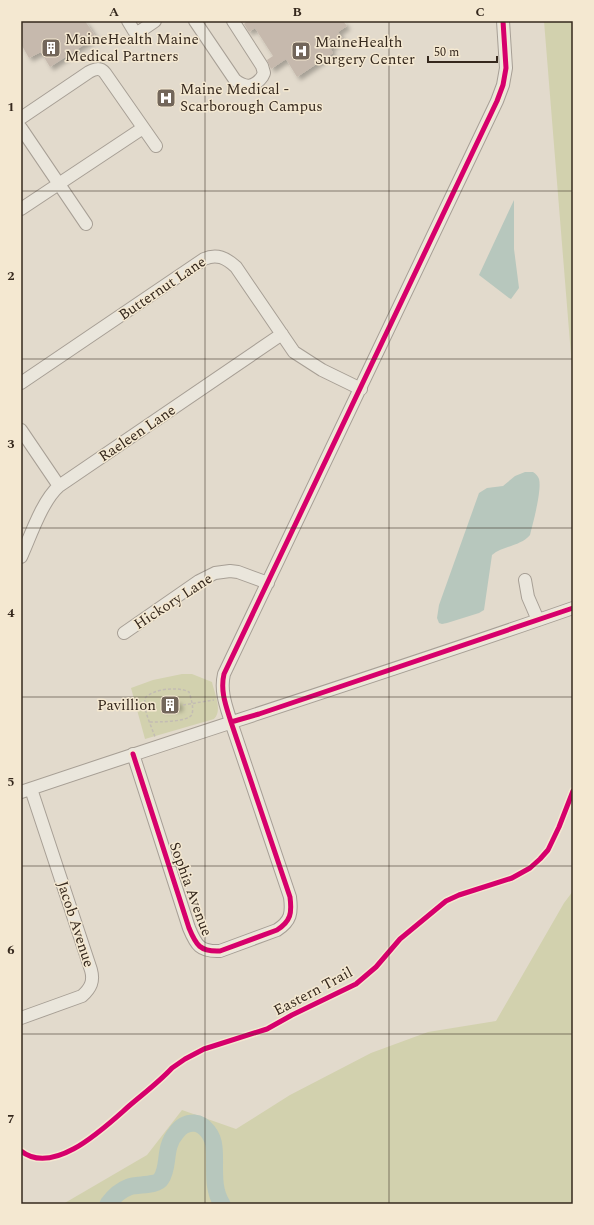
<svg xmlns="http://www.w3.org/2000/svg" width="594" height="1225" viewBox="0 0 594 1225" font-family="Spectral,serif">
<style>
.green{fill:#d2d1ae}
.water{fill:#b7c7bd}
.lines{fill:none;stroke-linecap:round;stroke-linejoin:round}
.river{stroke:#b7c7bd;stroke-width:17}
.building{fill:#c6b9ad;filter:url(#shadow)}
.minor-casing{stroke:#a79f95;stroke-width:14}
.path{stroke:#c3bcb3;stroke-width:1.5;stroke-dasharray:3 2;stroke-linecap:butt}
.minor{stroke:#eae6dc;stroke-width:12}
.cycleway-casing{stroke:#f4e8d1;stroke-width:8}
.cycleway{stroke:#d6006c;stroke-width:5}
.grid{fill:none;stroke:#35281d;stroke-width:1;stroke-opacity:0.55}
.labels{text-anchor:middle;stroke-width:3;stroke-linejoin:round;paint-order:stroke}
.poi-label{font-size:15px;fill:#35281d;stroke:#f4e8d1;text-anchor:start}
.street-label{font-size:15px;fill:#35281d;stroke:#f4e8d1}
.neatline{fill:none;stroke:#35281d;stroke-width:1.5}
.grid-label{font-size:13px;text-anchor:middle;font-weight:bold;fill:#35281d}
</style>
<defs>
<filter id="shadow"><feDropShadow dx="3.5" dy="3.5" stdDeviation="2" flood-color="#0004"/></filter>
</defs>
<rect width="100%" height="100%" fill="#e2dacc"/>
<!-- green -->
<path class="green" d="M544 21H573V380Z
M182 674H192L212 682C214 692 223 711 214 719L145 739 131 688 153 680Z
M573 891V1204H63L147 1155 182 1110 236 1129 290 1095 371 1053 428 1032 496 1021 564 903Z"/>
<!-- water -->
<path class="water" d="M514 200V249L519 288 511 299 509 298 479 275Z
M525 472H533C536 474 538 476 539 479 542 490 533 523 530 535 521 546 503 546 492 555L484 610 479 613 447 623 442 624 439 623 437 618 439 605 479 493 487 488 503 486 515 476Z"/>
<g class="lines">
<!-- river -->
<path class="river" d="M108 1204C113 1197 121 1190 129 1187 137 1184 157 1186 161 1179 170 1166 163 1148 176 1133 180 1127 186 1123 194 1123 205 1124 213 1136 214 1147 216 1166 211 1187 222 1204"/>
</g>
<!-- building -->
<path class="building" d="M21 21H85L96 37 50 67 41 52 29 58 21 44Z
M247 21H343L347 26 338 32 343 39 330 48 333 53 297 77 286 59 271 69 267 60 273 56 255 28 249 32 244 24Z
M178 700 180 708 162 709 161 701Z"/>
<g class="lines">
<!-- minor casing -->
<g class="minor-casing">
<path id="minor" d="M128 21 134 31 139 32 155 21
M195 21 235 80C245 88 254 88 262 77L264 73 262 66 233 21
M21 118 89 72C95 69 100 67 105 73L156 146
M21 128 86 224
M21 209 143 128
M21 383 204 259C217 253 226 258 236 267L294 352 322 370 361 389
M21 430 59 486
M21 557C31 535 42 501 59 486L282 334
M525 580 528 597 538 620
M124 633 199 581 215 573 230 571 238 572 268 583
M133 754 189 928C196 945 200 952 220 951L277 930C291 921 292 913 290 897L231 722C226 706 220 691 224 674L497 101 503 85 506 68 503 21
M21 792C205 730 390 672 573 608
M21 1018 82 996C91 988 94 981 91 970L31 789"/>
</g>
<!-- path -->
<path class="path" d="M183 705 214 700
M150 722C158 722 190 722 192 714 194 708 191 698 189 692 178 686 153 689 145 698 143 710 151 725 155 737"/>
<!-- minor -->
<use href="#minor" class="minor"/>
<!-- cycleway casing -->
<g class="cycleway-casing">
<path id="cycleway" d="M231 722 259 714 573 608
M133 754 189 928C196 945 200 952 220 951L277 930C291 921 292 913 290 897L231 722C226 706 220 691 224 674L497 101 503 85 506 68 503 21
M21 1151C54 1177 105 1127 129 1106 143 1094 159 1082 172 1068L185 1059 204 1049 267 1029 292 1015 356 984 376 967 400 939 446 901 459 895 512 878 530 868 540 859 548 850 559 827 573 791"/>
</g>
<!-- cycleway -->
<use href="#cycleway" class="cycleway"/>
</g>
<!-- grid -->
<path class="grid" d="M205 21V1204M389 21V1204M21 191H573M21 359H573M21 528H573M21 697H573M21 866H573M21 1034H573"/>
<!-- icons -->
<defs>
<g id="building-square" transform="scale(1)"><rect x="-9" y="-9" width="18" height="18" rx="4" fill="#72665a" stroke="#f4e8d1"/><path d="M-4-6H4V6H1V3H-1V6H-4ZM-2.5-4.3h1.7v1.8h-1.7ZM.8-4.3h1.7v1.8H.8ZM-2.5-1h1.7V.8h-1.7ZM.8-1h1.7V.8H.8Z" fill="#fff"/></g>
<g id="hospital-square" transform="scale(1)"><rect x="-9" y="-9" width="18" height="18" rx="4" fill="#72665a" stroke="#f4e8d1"/><path d="M-5-5h3v3.5h4V-5h3V5h-3V1.5h-4V5h-3Z" fill="#fff"/></g>
</defs>
<g fill-rule="evenodd">
<use href="#building-square" x="51" y="48"/>
<use href="#hospital-square" x="301" y="51"/>
<use href="#hospital-square" x="166" y="98"/>
<use href="#building-square" x="170" y="705"/>
</g>
<g class="labels">
<!-- poi labels -->
<g class="poi-label">
<text x="65" y="44">MaineHealth Maine<tspan x="65" dy="17">Medical Partners</tspan></text>
<text x="315" y="47">MaineHealth<tspan x="315" dy="17">Surgery Center</tspan></text>
<text x="180" y="94">Maine Medical -<tspan x="180" dy="17">Scarborough Campus</tspan></text>
<text x="156" y="710" text-anchor="end">Pavillion</text>
</g>
<!-- street labels -->
<g class="street-label">
<text transform="translate(162 288) rotate(-34)" y="5">Butternut Lane</text>
<text transform="translate(137 433) rotate(-34)" y="5">Raeleen Lane</text>
<text transform="translate(173 601) rotate(-33)" y="5">Hickory Lane</text>
<text transform="translate(191 889) rotate(70)" y="5">Sophia Avenue</text>
<text transform="translate(76 924) rotate(72)" y="5">Jacob Avenue</text>
<text transform="translate(313 991) rotate(-28)" y="5">Eastern Trail</text>
</g>
</g>
<!-- border -->
<rect width="594" height="1225" fill="none" stroke="#f4e8d1" stroke-width="44"/>
<!-- scale -->
<path d="M428 56v6h69v-6" fill="none" stroke="#35281d" stroke-width="2"/>
<text x="434" y="56" font-size="12" fill="#35281d" stroke="#f4e8d1" stroke-width="3" paint-order="stroke">50 m</text>
<rect x="22" y="22" width="550" height="1181" class="neatline"/>
<g class="grid-label">
<text x="114" y="16">A</text>
<text x="297" y="16">B</text>
<text x="480" y="16">C</text>
<text x="11" y="111">1</text>
<text x="11" y="280">2</text>
<text x="11" y="448">3</text>
<text x="11" y="617">4</text>
<text x="11" y="786">5</text>
<text x="11" y="954">6</text>
<text x="11" y="1123">7</text>
</g>
</svg>
